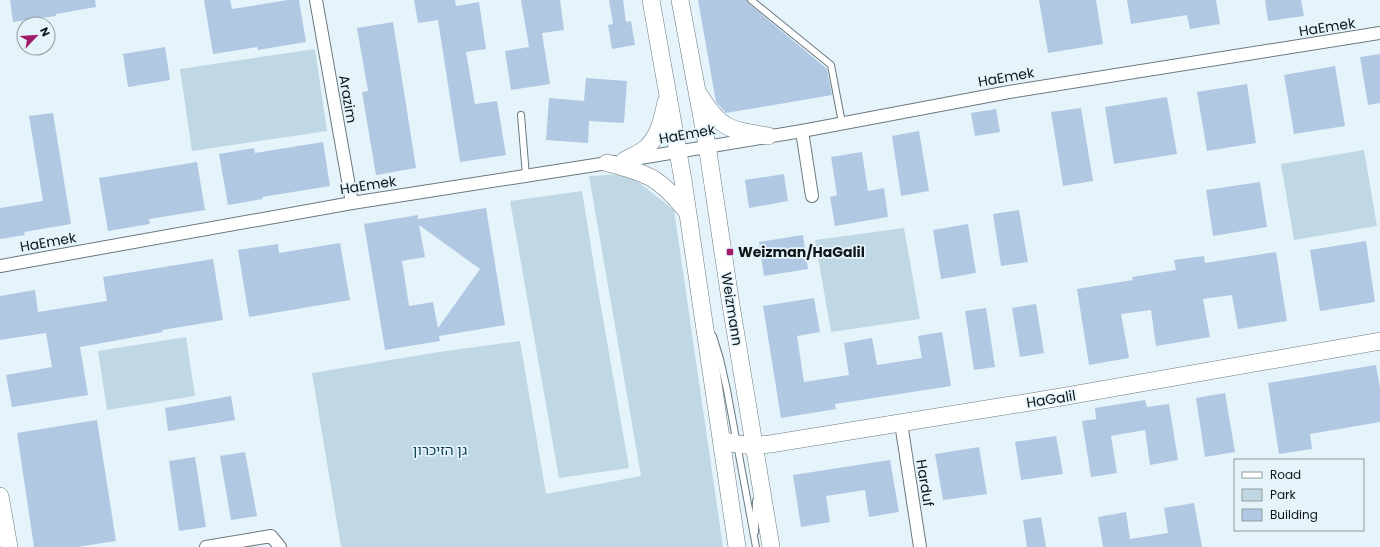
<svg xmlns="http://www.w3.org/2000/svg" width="1380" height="547" viewBox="0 0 1380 547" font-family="Poppins,'Noto Sans Hebrew',sans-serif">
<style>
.green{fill:#c0d8e4}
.building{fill:#b1c8e3;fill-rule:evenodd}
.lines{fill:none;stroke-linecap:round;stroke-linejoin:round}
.lane-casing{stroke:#6b797f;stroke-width:8}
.street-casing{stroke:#6b797f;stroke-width:14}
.secondary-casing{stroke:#6b797f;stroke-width:18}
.lane{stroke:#fff;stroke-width:6}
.street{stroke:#fff;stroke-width:12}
.secondary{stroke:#fff;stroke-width:17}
.poi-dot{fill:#a11b67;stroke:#e5f4fb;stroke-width:1.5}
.labels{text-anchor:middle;stroke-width:3.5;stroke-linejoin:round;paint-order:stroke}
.street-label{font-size:14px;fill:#101618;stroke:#e5f4fb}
.poi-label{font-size:14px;font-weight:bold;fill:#101618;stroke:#e5f4fb;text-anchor:start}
.park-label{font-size:14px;fill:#073b4e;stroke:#e5f4fb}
</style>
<rect width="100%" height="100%" fill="#e5f4fb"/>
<!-- green -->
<path class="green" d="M315 49 327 131 192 151 180 69Z
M1364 150 1377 226 1294 240 1281 164Z
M628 174 674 210 723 547H341L312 373 439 352 520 341 546 494 641 476 589 176Z
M582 191 597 284 629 468 559 478 510 201Z
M904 228 920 319 831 332 815 240Z
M186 337 195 396 107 410 98 351Z"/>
<!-- building -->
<path class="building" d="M10 0H95L96 7 56 14V16L13 22Z
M204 0H230L232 9 288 0H299L306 42 258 50 257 47 213 54Z
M414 0H455L456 6 479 2 486 49 466 52 475 104 497 101 506 155 460 162 438 20 418 23Z
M521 0H560L564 30 542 33 550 84 511 90 505 51 529 47Z
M609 0H623L626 22 631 21 635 45 612 49 608 25 613 24Z
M698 0H747L748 3 827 69 832 95 726 113 716 102Z
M1039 0H1096L1103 44 1048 53Z
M1127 0H1216L1220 24 1190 29 1187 15 1131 24Z
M1265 0H1301L1304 16 1268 21Z
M393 22 416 168 376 175 362 92 368 91 357 28Z
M165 47 170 80 128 87 123 54Z
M1380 54V103L1368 105 1360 57Z
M1335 66 1345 126 1294 134 1284 75Z
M586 78 627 81 624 123 589 121 588 143 546 140 549 98 584 101Z
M1247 84 1256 143 1207 151 1197 92Z
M1167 97 1177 154 1114 164 1105 107Z
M1081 108 1093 181 1063 186 1051 112Z
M996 109 1000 132 975 136 971 113Z
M53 113 71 224 24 232 25 235 0 239V208L43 201 29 116Z
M919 131 929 191 901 196 892 136Z
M323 142 330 186 262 197 263 199 228 205 219 154 254 148 255 153Z
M862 152 868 191 884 188 888 217 835 226 830 197 837 195 831 157Z
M197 162 205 210 149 219 150 224 108 231 99 178Z
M784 174 788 201 749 208 745 180Z
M1260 182 1267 227 1213 236 1206 190Z
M486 208 505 325 439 336 440 341 385 350 364 224 418 215V219ZM419 225 480 269 438 328 433 302 409 306 402 261 425 257Z
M1019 210 1028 262 1001 266 993 214Z
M968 224 976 273 941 279 933 230Z
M803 235 808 269 764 276 759 242Z
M1366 241 1375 302 1320 311 1310 250Z
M340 243 350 300 249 317 238 250 278 244 279 253Z
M1276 252 1287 321 1238 329 1232 295 1203 299 1210 337 1156 346 1151 310 1121 314 1129 358 1089 365 1077 289 1133 280 1132 277 1176 270 1174 260 1204 256 1205 263Z
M213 259 223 320 162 330 163 332 80 347 88 395 12 407 6 375 52 367 46 333 0 340V296L35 290 38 312 107 301 103 277Z
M814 298 820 332 797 336 804 382 849 375 844 343 872 338 877 365 922 358 918 336 942 332 951 386 835 404 836 409 781 418 763 306Z
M1036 304 1044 353 1020 357 1012 308Z
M986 308 995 367 974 370 965 311Z
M1376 365 1380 388V422L1310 434 1312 449 1279 454 1268 383Z
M1225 393 1235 452 1205 457 1196 398Z
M231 396 235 420 168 431 165 408Z
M1145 400 1147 407 1169 404 1178 460 1150 465 1145 430 1111 436 1117 473 1091 477 1082 421 1096 419 1095 408Z
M97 420 116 541 77 547H34L17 433Z
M1056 436 1063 474 1021 480 1015 442Z
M979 447 987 494 943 500 935 454Z
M245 452 257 516 231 520 220 456Z
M195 457 206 527 179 531 169 461Z
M890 460 899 512 869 517 865 490 826 496 830 522 801 527 793 475Z
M1194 503 1202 547H1103L1098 517 1126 512 1130 539 1168 533 1164 508Z
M1041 517 1046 547H1027L1023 520Z"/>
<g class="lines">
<!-- lane casing -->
<g class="lane-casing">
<path id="lane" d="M751 0 831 65 842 123
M521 115 526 176
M713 336 720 359 727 390 756 547
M755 532 756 501"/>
</g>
<!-- street casing -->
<g class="street-casing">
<path id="street" d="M316 0 352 203
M802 131 812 196
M634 159 802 131 1009 92 1380 33
M0 266 352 203 614 162
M901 423 920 547
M206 547 271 536 280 547"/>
</g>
<!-- secondary casing -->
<g class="secondary-casing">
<path id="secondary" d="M651 0 683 180 737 547
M680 0 707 145 730 299 771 547
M700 96C721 130 731 130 768 136
M625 160C633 156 641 153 647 147 659 136 663 117 666 102
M607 163C649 173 661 179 688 213
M722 440C738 446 752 446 770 444L1061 397 1380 341
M0 496 9 547"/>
</g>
<!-- lane -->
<use href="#lane" class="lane"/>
<!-- street -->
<use href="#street" class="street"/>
<!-- secondary -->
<use href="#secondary" class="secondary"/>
</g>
<!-- markers -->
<rect class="poi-dot" x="726" y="248" width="8" height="8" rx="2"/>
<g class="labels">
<!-- street labels -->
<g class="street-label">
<text transform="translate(1327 27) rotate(-9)" y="5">HaEmek</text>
<text transform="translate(1006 77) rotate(-10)" y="5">HaEmek</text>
<text transform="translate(348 99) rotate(80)" y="5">Arazim</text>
<text transform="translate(687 134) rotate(-10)" y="5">HaEmek</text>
<text transform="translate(368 185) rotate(-9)" y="5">HaEmek</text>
<text transform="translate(48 242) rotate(-10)" y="5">HaEmek</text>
<text transform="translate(732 309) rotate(81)" y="5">Weizmann</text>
<text transform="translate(1051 399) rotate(-9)" y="5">HaGalil</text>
<text transform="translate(925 483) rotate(81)" y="5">Harduf</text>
</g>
<!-- poi labels -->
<g class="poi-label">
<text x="738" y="257">Weizman/HaGalil</text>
</g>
<!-- park labels -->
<g class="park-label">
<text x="440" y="455">גן הזיכרון</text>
</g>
</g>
<!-- legend -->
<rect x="1234" y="459" width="130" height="72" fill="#e5f4fb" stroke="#909ba0"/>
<rect x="1242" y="472" width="20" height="6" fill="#ffffff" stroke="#909ba0"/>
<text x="1270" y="479" font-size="12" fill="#101618">Road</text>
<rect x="1242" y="489" width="20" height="12" fill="#c0d8e4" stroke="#909ba0"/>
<text x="1270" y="499" font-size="12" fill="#101618">Park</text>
<rect x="1242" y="509" width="20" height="12" fill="#b1c8e3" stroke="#909ba0"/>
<text x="1270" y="519" font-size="12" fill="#101618">Building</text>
<!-- north arrow -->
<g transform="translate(36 36) rotate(65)"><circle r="19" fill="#e5f4fb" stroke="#909ba0"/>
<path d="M0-3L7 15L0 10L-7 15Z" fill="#a11b67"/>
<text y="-6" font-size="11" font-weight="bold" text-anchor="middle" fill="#101618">N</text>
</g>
</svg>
